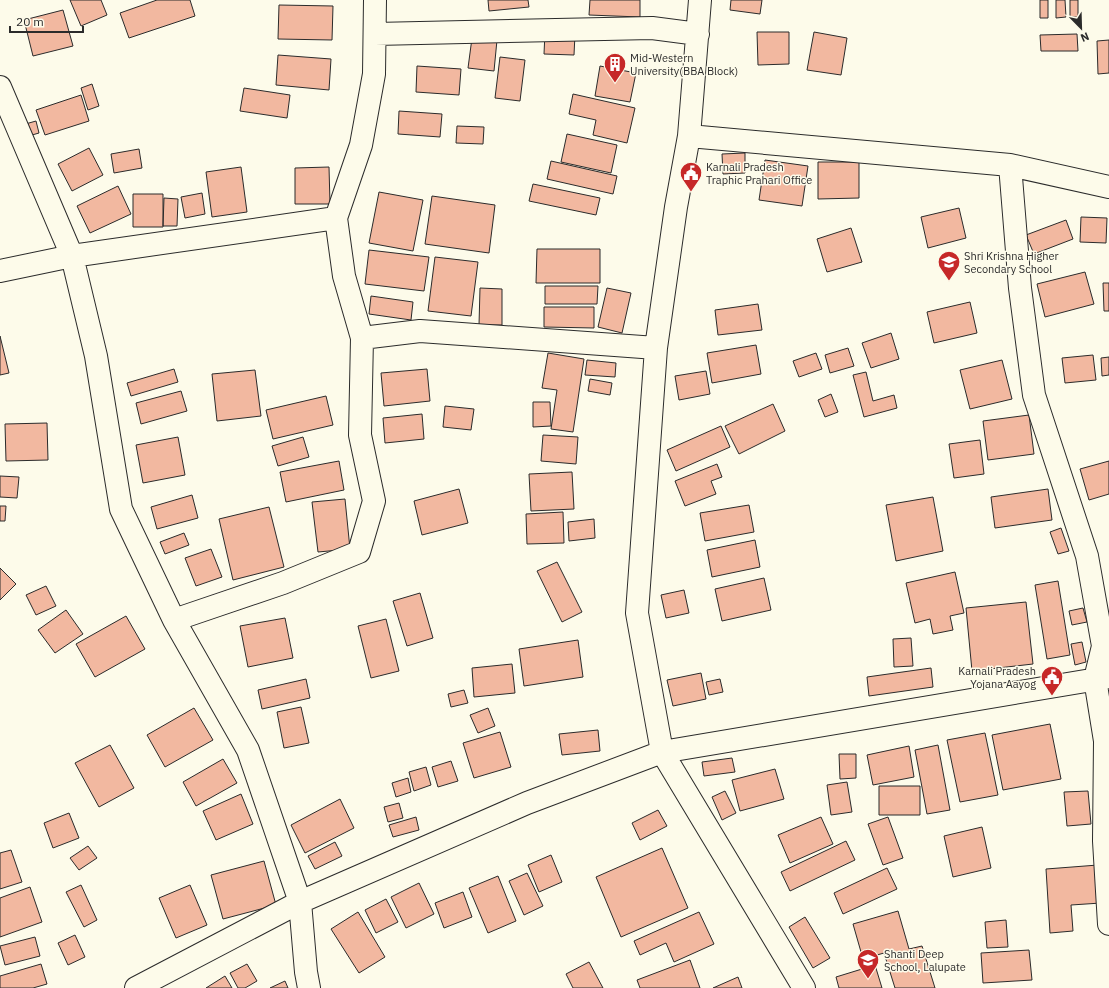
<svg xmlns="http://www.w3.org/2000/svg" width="1109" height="988" viewBox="0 0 1109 988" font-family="'IBM Plex Sans',sans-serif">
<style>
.building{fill:#f2b8a0;stroke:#2b2b2b}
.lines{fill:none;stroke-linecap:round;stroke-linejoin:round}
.minor-casing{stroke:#2b2b2b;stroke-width:24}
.minor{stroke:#fdfbea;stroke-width:22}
.labels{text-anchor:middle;stroke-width:3;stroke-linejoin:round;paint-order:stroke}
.poi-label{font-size:11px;fill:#2b2b2b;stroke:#fdfbea;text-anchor:start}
</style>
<rect width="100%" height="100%" fill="#fdfbea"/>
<!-- building -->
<path class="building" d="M70 0H101L107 15 81 26Z
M157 0H190L195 16 129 38 120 13Z
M488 0H528L529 7 489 11Z
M590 0H640V17L589 15Z
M731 0H762L760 14 730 10Z
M1040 0H1048V18H1040Z
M1056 0H1065L1066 17 1056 18Z
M1070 0H1078V17H1070Z
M279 5 333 6 332 40 278 39Z
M63 10 73 46 33 56 24 20Z
M545 32 575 34 574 55 544 54Z
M757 32H789V64L758 65Z
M814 32 847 38 841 75 807 70Z
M1077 34 1078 51H1041L1040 35Z
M472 38 497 40 494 71 468 68Z
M1109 40V73L1098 74 1097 41Z
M278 55 331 59 329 90 276 85Z
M500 57 525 60 520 101 495 98Z
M417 66 461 69 459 95 416 92Z
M600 66 636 73 630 102 595 96Z
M92 84 99 106 88 110 81 88Z
M244 88 290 95 287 118 240 111Z
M573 94 635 108 627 143 593 135 596 120 569 114Z
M81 95 89 121 45 135 36 110Z
M399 111 442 114 440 137 398 134Z
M36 121 39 133 25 137 22 125Z
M457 126 484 127 483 144 456 143Z
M567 134 617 145 611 173 561 162Z
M89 148 103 175 72 191 58 164Z
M139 149 142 168 114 173 111 154Z
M745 153V173L723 174 722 154Z
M765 160 808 166 802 206 759 200Z
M551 161 617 176 613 194 547 179Z
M818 162H859V198L818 199Z
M241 167 247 212 212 217 206 172Z
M329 167 330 204H295V168Z
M533 184 600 198 596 215 529 201Z
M118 186 131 214 90 233 77 206Z
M379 192 423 200 413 251 369 243Z
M202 193 205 214 185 218 181 197Z
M133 194H163V227H133Z
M432 196 495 205 489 253 425 244Z
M164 198 178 199 177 226H163Z
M959 208 966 238 928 248 921 217Z
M1081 217 1107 218 1106 243 1080 242Z
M1066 220 1073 239 1034 254 1026 235Z
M851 228 862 262 827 272 817 239Z
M537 249H600V283H536Z
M369 250 429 257 424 291 365 284Z
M435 257 478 262 471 316 428 311Z
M1085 272 1094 304 1045 317 1037 284Z
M1103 283H1109V311H1104Z
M545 286H598L597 304H545Z
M480 288 502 289V325H479Z
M607 288 631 293 622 333 598 327Z
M371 296 413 302 411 320 369 314Z
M970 302 977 333 934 343 927 312Z
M758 304 762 330 718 335 715 310Z
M544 307H594V328L544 327Z
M891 333 899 359 871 368 862 343Z
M0 336 9 373 0 375Z
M756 345 761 374 712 383 707 353Z
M848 348 854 366 830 373 825 355Z
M548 353 584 359 573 432 551 429 557 390 542 388Z
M816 353 822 369 799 377 793 361Z
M1093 355 1096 380 1065 383 1062 358Z
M1109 357V375L1102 376 1101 358Z
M587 360 616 363 615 377 585 375Z
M1002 360 1012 399 970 409 960 370Z
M174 369 178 382 131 396 127 383Z
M427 369 430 401 384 406 381 373Z
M255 370 261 416 217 421 212 374Z
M706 371 710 394 679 400 675 376Z
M866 372 873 401 894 395 897 408 864 417 853 375Z
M590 379 612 383 610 395 588 391Z
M181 391 187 411 141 424 136 403Z
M831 394 838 412 825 417 818 400Z
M326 396 333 425 273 439 266 410Z
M533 402H550L551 426 533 427Z
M773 404 785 431 739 454 725 426Z
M445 406 474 409 471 430 443 427Z
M422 414 424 439 385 443 383 418Z
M1029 415 1034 454 988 460 983 421Z
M47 423 48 460 6 461 5 424Z
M721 426 730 447 676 471 667 450Z
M543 435 578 437 576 464 541 461Z
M178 437 185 475 143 483 136 445Z
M303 437 309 457 278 466 272 446Z
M980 440 984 474 954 478 949 444Z
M339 461 344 490 286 502 280 472Z
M1109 461V494L1089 500 1080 469Z
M717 464 722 477 711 481 716 494 685 506 675 481Z
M572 472 574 509 531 511 529 474Z
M0 476 19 477 17 498 0 497Z
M459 489 468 523 422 535 414 501Z
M1048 489 1052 520 995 528 991 497Z
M192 495 198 518 157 529 151 507Z
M933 497 943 551 896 561 886 505Z
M345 499 350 549 318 552 312 502Z
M749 505 754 532 705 541 700 513Z
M0 506H6L5 521H0Z
M269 507 284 567 233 580 219 519Z
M563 512 564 543 527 544 526 514Z
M594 519 595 538 569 541 568 522Z
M1061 528 1069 551 1058 554 1050 532Z
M184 533 189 545 165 554 160 542Z
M755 540 760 567 712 577 707 550Z
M211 549 222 577 196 586 185 558Z
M557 562 582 612 562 622 537 571Z
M0 568 16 584 0 600Z
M955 572 964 613 950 616 953 630 933 634 930 619 915 623 906 583Z
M764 578 771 610 722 621 715 589Z
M1058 581 1070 655 1047 659 1035 585Z
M46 586 56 606 36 615 26 595Z
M684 590 689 613 666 618 661 595Z
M420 593 433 638 407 646 393 601Z
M1026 602 1033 664 972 671 966 608Z
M1083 608 1087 622 1072 625 1069 611Z
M66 610 83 634 55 653 38 630Z
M126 616 145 649 95 677 76 644Z
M285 618 293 658 248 667 240 626Z
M386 619 399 671 371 678 358 626Z
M911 638 913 666 894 667 893 639Z
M578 640 583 677 524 686 519 649Z
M1082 642 1086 662 1075 665 1071 644Z
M512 664 515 693 474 697 472 668Z
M931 668 933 687 869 696 867 677Z
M701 673 706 699 673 706 667 680Z
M306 679 310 698 262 709 258 690Z
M720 679 723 692 709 695 706 682Z
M464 690 468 703 451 707 448 694Z
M301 707 309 743 284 748 277 712Z
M194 708 213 740 165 767 147 735Z
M488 708 495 726 478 733 470 715Z
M1050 724 1061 779 1003 790 992 735Z
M598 730 600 751 562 755 559 734Z
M500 732 511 767 474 778 463 743Z
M985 733 998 795 960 802 947 740Z
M110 745 134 788 99 807 75 763Z
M938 745 950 810 927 814 915 750Z
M909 746 914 777 873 785 867 755Z
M839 754H856V778L840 779Z
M732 758 735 772 704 776 702 762Z
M223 759 237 783 196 806 183 782Z
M451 761 458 781 438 787 432 767Z
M426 767 431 785 414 791 409 772Z
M775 769 784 799 740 811 732 780Z
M408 778 411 792 396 797 392 783Z
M847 782 852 812 831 815 827 785Z
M879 786H920V815H879Z
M725 791 736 813 722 820 712 797Z
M1088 791 1091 824 1067 826 1064 792Z
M241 794 253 824 216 840 203 811Z
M340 799 354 828 305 853 291 825Z
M399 803 403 818 388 822 384 807Z
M658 810 667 826 640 840 632 823Z
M69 813 79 838 53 848 44 823Z
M416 817 419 830 393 837 389 825Z
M821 817 833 844 790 863 778 835Z
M888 817 903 858 883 865 868 824Z
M982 827 991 868 953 877 944 836Z
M846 841 855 860 790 891 781 872Z
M335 842 342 856 315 869 308 856Z
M88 846 97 858 79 870 70 858Z
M662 848 688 908 621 937 596 877Z
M11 850 22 882 0 889V853Z
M551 855 562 882 539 892 528 865Z
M264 861 276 905 223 919 211 875Z
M1098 865 1101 903 1071 905 1073 931 1050 933 1046 869Z
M887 868 897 889 843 914 834 893Z
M527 873 543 906 524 915 509 881Z
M498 876 516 921 488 933 469 888Z
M419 883 434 914 406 928 391 897Z
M81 885 97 920 84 927 66 892Z
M190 885 207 925 176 938 159 898Z
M30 887 42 922 0 937V898Z
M463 892 472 917 444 928 435 903Z
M386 899 398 922 376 933 365 910Z
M898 911 909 949 922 946 935 988H895L884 953 863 959 853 924Z
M358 912 385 957 359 973 331 929Z
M699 912 714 944 674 962 666 943 640 955 634 941Z
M805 917 830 958 813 968 789 927Z
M1006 920 1008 947 987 948 985 922Z
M75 935 85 957 68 965 58 943Z
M35 937 40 956 5 965 0 946Z
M1029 950 1032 980 983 983 981 953Z
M690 960 700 988H640L637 980Z
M589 962 603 988H573L566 974Z
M41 964 47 984 33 988H0V976Z
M247 964 257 981 245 988H238L230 973Z
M875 965 882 988H839L836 977Z
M225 976 232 988H206Z
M738 977 742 988H713Z
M285 981 288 988H270Z"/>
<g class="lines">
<!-- minor casing -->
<g class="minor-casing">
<path id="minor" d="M700 0 689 136 676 207 656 348 637 613 662 752 804 988
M375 34 652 28 698 34
M0 87 72 256 96 356 121 509 174 620 248 750 300 902 306 972 309 988
M689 136 1010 165 1109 187
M1010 165 1020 288 1034 395 1087 556 1103 646 1095 679 1105 741 1104 841 1109 924
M0 271 72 256 336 218
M362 338 420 331 656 348
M174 620 283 583 359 552 374 501 360 435 362 338 344 276 336 218 361 145 374 74 375 0
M136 988 300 902 527 803 662 752 1109 677"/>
</g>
<!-- minor -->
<use href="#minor" class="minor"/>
</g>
<!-- icons -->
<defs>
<g id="building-pin" transform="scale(1.15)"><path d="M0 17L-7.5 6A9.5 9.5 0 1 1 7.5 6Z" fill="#c62828" stroke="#fdfbea"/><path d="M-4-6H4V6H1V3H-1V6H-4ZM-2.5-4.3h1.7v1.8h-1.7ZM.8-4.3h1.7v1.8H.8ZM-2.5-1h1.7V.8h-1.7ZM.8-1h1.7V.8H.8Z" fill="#fff"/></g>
<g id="civic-pin" transform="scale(1.15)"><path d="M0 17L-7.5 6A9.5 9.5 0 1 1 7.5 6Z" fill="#c62828" stroke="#fdfbea"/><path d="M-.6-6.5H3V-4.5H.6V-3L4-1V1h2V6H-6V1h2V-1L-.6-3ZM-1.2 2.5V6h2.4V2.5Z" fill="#fff"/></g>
<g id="school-pin" transform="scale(1.15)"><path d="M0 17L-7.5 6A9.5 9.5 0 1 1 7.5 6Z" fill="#c62828" stroke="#fdfbea"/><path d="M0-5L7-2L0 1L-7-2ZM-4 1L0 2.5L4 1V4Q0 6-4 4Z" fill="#fff"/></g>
</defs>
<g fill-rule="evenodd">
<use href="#building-pin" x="615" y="64"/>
<use href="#civic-pin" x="691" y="173"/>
<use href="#school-pin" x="949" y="262"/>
<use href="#civic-pin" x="1052" y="677"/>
<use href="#school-pin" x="868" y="960"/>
</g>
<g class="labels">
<!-- poi labels -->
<g class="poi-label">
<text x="630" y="62">Mid-Western<tspan x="630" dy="13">University(BBA Block)</tspan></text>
<text x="706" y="171">Karnali Pradesh<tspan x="706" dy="13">Traphic Prahari Office</tspan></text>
<text x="964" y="260">Shri Krishna Higher<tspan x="964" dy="13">Secondary School</tspan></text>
<text x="1036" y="675" text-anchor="end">Karnali Pradesh<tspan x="1036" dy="13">Yojana Aayog</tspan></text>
<text x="884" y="958">Shanti Deep<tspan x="884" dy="13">School, Lalupate</tspan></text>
</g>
</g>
<!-- north arrow -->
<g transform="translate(1081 28) rotate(157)" stroke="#fdfbea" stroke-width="3" paint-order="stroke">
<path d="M0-3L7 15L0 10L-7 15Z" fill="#2b2b2b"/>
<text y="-6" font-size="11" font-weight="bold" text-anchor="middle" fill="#2b2b2b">N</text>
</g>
<!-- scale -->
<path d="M10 26v6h73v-6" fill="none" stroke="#2b2b2b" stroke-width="2"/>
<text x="16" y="26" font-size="12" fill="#2b2b2b" stroke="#fdfbea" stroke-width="3" paint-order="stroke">20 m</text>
</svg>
